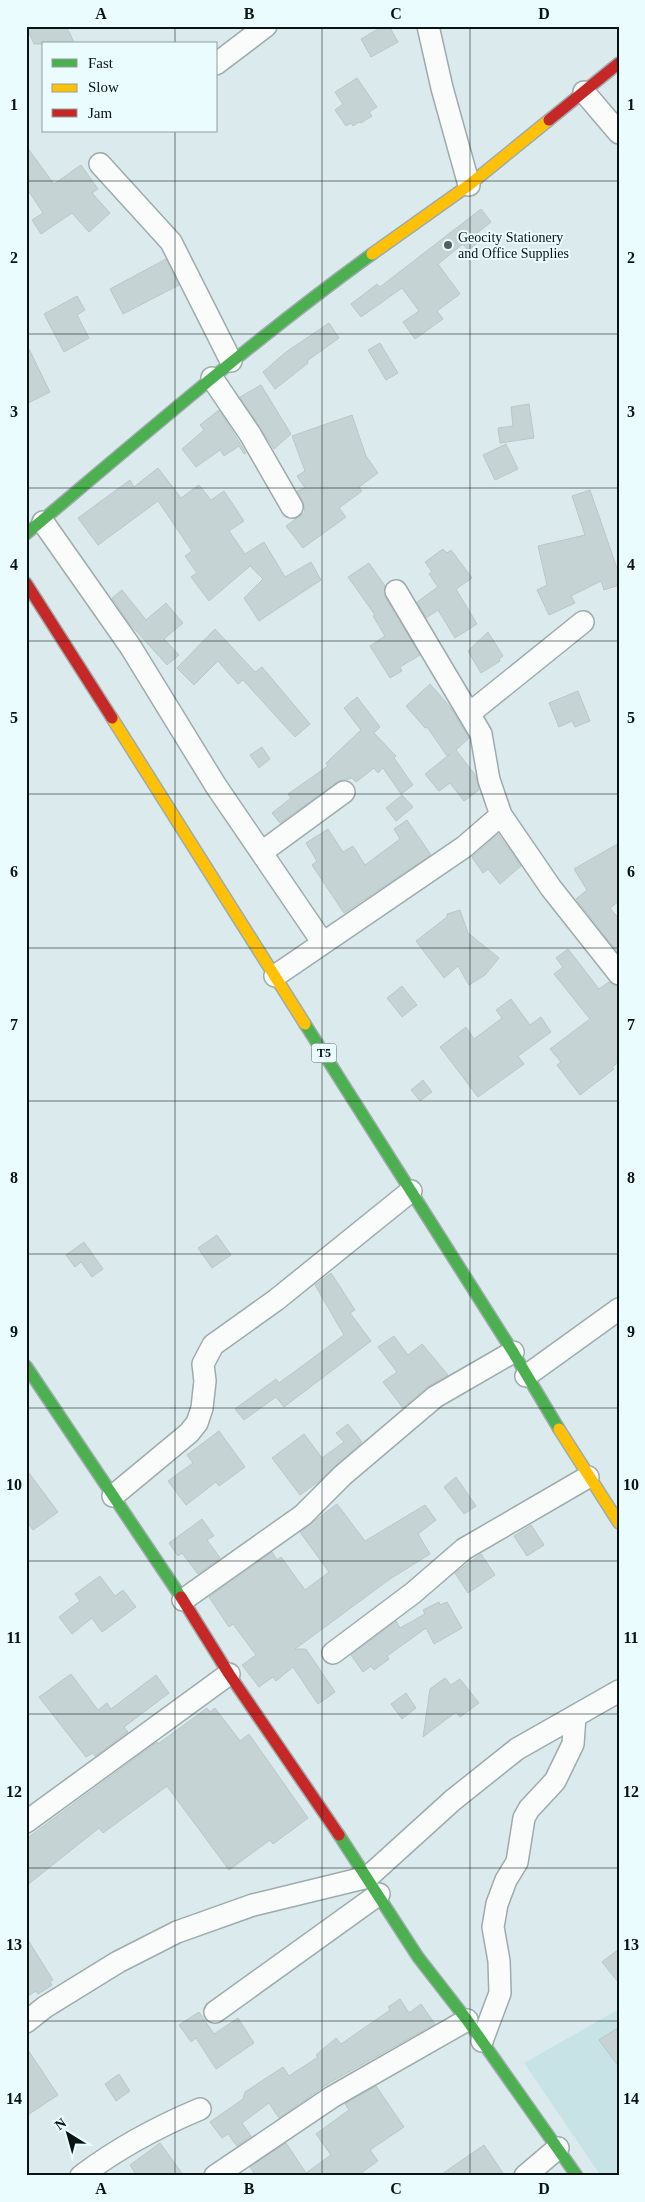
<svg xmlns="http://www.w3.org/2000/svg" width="645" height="2202" viewBox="0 0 645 2202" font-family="Georgia,serif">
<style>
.built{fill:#c7e3e6}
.building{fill:#c6d3d4;stroke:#bac6c8}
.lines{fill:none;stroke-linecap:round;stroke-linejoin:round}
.street-casing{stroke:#9eabac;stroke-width:24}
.fast-casing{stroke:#9eabac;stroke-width:14}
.slow-casing{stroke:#9eabac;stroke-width:14}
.jam-casing{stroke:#9eabac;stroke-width:14}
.street{stroke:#fafcfc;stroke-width:21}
.fast{stroke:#4caf50;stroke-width:11}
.slow{stroke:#ffc107;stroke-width:11}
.jam{stroke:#c62828;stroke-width:11}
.grid{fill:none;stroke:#091314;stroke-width:1;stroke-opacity:0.55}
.poi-dot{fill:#525f60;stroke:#eafcfd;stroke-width:2}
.labels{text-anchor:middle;stroke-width:4;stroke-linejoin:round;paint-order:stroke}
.shield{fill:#eafcfd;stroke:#4c595a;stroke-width:1}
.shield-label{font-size:12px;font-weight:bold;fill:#091314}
.poi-label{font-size:14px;fill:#091314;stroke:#eafcfd;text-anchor:start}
.neatline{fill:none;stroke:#091314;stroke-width:2}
.grid-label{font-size:16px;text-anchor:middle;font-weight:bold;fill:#091314}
</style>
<rect width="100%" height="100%" fill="#dbebed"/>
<!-- built -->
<path class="built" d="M619 2009V2176H601L524 2063Z"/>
<!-- building -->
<path class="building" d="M26 26H66L75 44H34Z
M383 26H389L398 42 371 57 361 39Z
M357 78 377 107 369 112 372 116 361 123 359 122 353 126 351 123 346 126 335 110 343 104 335 92Z
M26 146 54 184 81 165 98 189 92 193 110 213 89 232 72 213 41 234 32 220 43 213 26 187Z
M481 209 491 222 476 234 481 240 468 250 463 244 438 264 460 294 437 311 443 319 415 339 403 322 419 311 402 288 361 317 351 304 377 284 380 287Z
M166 259 179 285 123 314 110 289Z
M77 296 85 310 77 315 89 338 64 352 44 314Z
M329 323 339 338 307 361 308 363 275 389 263 372 286 352Z
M26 343 50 392 26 404Z
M380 343 398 373 386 380 368 350Z
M261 385 291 434 274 449 240 397Z
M529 404 534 438 500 443 498 428 513 426 511 407Z
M219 410 246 453 244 454 239 446 224 456 220 450 196 467 182 449 204 430 200 425Z
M352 415 366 456 378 473 359 487 362 491 339 508 346 517 303 548 286 526 305 512 303 501 297 491 305 488 297 476 305 471 292 436Z
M506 444 518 469 495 480 483 455Z
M158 468 181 498 199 485 211 500 224 491 244 521 229 531 245 554 264 542 285 577 311 562 321 580 259 621 244 598 263 579 250 566 209 601 191 577 197 573 185 556 192 551 158 501 98 545 78 518 130 480 134 487Z
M590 490 619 574V585L604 590 601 581 571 596 575 603 549 615 537 590 547 585 538 546 585 535 572 496Z
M443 549 447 553 451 550 472 578 456 589 477 624 455 638 438 610 426 618 417 602 438 587 429 574 432 572 425 562Z
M369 563 385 586V597L420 655 400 667 402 671 390 678 370 646 385 636 373 616 375 615 348 577Z
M122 590 146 620 166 603 183 623 164 639 179 655 167 665 129 623 112 598Z
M215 629 255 672 262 667 310 724 295 737 243 680 238 684 218 661 194 685 177 668Z
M488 632 503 656 499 659 500 661 481 673 468 651Z
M430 684 451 708 469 738 456 750 476 776 479 790 464 801 450 783 439 791 425 774 450 754 447 756 427 727 425 728 406 706Z
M578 691 590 721 575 727 572 721 559 727 549 703Z
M357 697 380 727 374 733 396 756 394 758 413 785 401 794 383 768 378 773 374 768 356 782 352 778 337 782 280 823 272 813 291 798 288 794 328 766 326 763 361 730 344 708Z
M262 747 270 759 259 768 250 755Z
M402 795 413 807 396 821 386 808Z
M407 820 431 855 344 913 312 865 317 861 306 843 328 829 343 852 353 846 365 865 400 839 394 829Z
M498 834 521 866 500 884 488 869 483 873 472 857Z
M619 843V901L610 908 619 919V954L576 899 587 890 574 869Z
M460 910 468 933 499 958 485 975 469 985 458 966 444 978 416 941 447 917V914Z
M568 949 599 989 609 982 619 986V1062L612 1067 614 1069 580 1095 557 1065 561 1062 550 1049 590 1019 554 974 563 967 556 958Z
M402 986 417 1005 402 1017 387 998Z
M511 999 530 1025 541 1017 551 1032 518 1056 524 1064 478 1097 440 1047 466 1027 474 1039 502 1018 496 1010Z
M423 1080 432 1092 420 1101 411 1090Z
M217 1235 231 1255 212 1268 198 1248Z
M84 1242 103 1269 92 1277 81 1262 75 1267 66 1255Z
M331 1273 355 1310 350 1313 371 1341 284 1407 276 1397 244 1420 235 1409 276 1379 279 1383 344 1335 315 1285Z
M394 1336 408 1355 422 1344 448 1375 427 1387 403 1408 383 1382 397 1372 378 1347Z
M348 1424 362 1442 318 1482 300 1495 272 1458 304 1434 322 1458 344 1442 336 1433Z
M219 1431 245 1467 219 1486 216 1482 186 1505 168 1481 193 1463 187 1455Z
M26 1469 58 1512 33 1530 26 1521Z
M456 1477 476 1506 464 1514 444 1487Z
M337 1504 365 1541 425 1505 436 1520 418 1534 430 1554 390 1579 295 1649H306L335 1692 318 1704 293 1667 276 1681 273 1677 259 1687 242 1665 256 1655 233 1624 229 1627 209 1597 272 1552 277 1560 281 1557 305 1590 329 1572 300 1532Z
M202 1519 214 1536 207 1540 220 1558 198 1574 182 1553 178 1556 169 1543Z
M531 1525 544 1545 527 1556 514 1536Z
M481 1554 495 1575 468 1593 455 1573Z
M100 1576 115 1596 123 1590 136 1607 102 1632 92 1618 72 1634 59 1617 80 1601 75 1594Z
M439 1602 440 1605 447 1602 462 1628 434 1644 426 1628 387 1656 389 1659 374 1670 371 1666 363 1672 351 1655 396 1621 400 1628 425 1614 423 1610Z
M71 1674 98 1710 107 1703 111 1709 156 1675 169 1693 124 1727 128 1732 95 1756 93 1753 86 1757 39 1697Z
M445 1678 451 1685 460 1679 479 1703 460 1717 456 1712 423 1737 430 1689Z
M406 1693 416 1708 402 1719 391 1704Z
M207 1708 210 1712 215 1708 240 1741 249 1734 308 1818 273 1844 270 1840 229 1870 167 1786 103 1833 99 1828 26 1886V1839L157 1742 158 1744Z
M26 1937 53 1980 50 1982 52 1985 38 1994 36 1991 26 1997Z
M619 1949V1983L602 1962Z
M400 1999 409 2013 421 2004 435 2024 329 2083 279 2118 269 2103 242 2123 251 2136 237 2146 228 2134 222 2138 210 2122 243 2099 245 2092 283 2067 289 2076 318 2057 316 2055 336 2038 341 2044 390 2010 388 2007Z
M199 2012 214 2034 238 2018 254 2043 216 2069 196 2038 191 2042 179 2025Z
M619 2027V2067L599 2040Z
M26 2047 58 2095 26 2116Z
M119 2074 130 2091 116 2101 105 2084Z
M376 2086 404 2127 370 2150 378 2161 357 2176H256L250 2167 286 2143 306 2173 331 2155 316 2134 349 2110 345 2104Z
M160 2143 184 2176H137L130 2165Z
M484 2145 505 2176H439Z"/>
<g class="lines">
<!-- street casing -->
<g class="street-casing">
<path id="street" d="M428 26 442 88 469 185
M216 64 266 26
M584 92 619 133
M100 164 171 242 231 361
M212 378 250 434 292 507
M43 522 130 646 216 786 323 943
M470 713 583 622
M501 815 551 888 619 974
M262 852 344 792
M275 976 464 847 501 815 489 780 481 734 396 591
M526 1376 619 1309
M113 1496 189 1433 197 1423 202 1408 205 1381 203 1364 213 1345 276 1300 411 1191
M183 1600 303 1515 343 1475 435 1397 513 1352
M333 1653 413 1593 464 1549 588 1477
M26 1822 229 1674
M215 2012 379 1894
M26 2022 45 2007 118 1962 177 1932 253 1905 368 1877 453 1800 517 1749 619 1691
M482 2041 500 1993 499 1961 493 1927 497 1904 506 1880 517 1862 524 1818 529 1809 555 1781 573 1744 575 1716
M81 2176C118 2148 157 2127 200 2109
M215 2176 332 2097 467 2020
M525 2176 558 2148"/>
</g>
<!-- fast casing -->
<g class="fast-casing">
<path id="fast" d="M26 534C140 438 252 341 372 254
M305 1024 513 1352 559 1429
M26 1366 181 1597
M339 1835 418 1957 467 2020 577 2176"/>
</g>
<!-- slow casing -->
<g class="slow-casing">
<path id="slow" d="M372 254 469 185 549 120
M112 718 305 1024
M559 1429 619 1523"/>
</g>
<!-- jam casing -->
<g class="jam-casing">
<path id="jam" d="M549 120 619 63
M26 583 112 718
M181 1597 229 1674 339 1835"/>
</g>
<!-- street -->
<use href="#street" class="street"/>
<!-- fast -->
<use href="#fast" class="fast"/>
<!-- slow -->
<use href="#slow" class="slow"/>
<!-- jam -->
<use href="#jam" class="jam"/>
</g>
<!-- grid -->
<path class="grid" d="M175 26V44M322 26V2176M470 26V2176M175 131V2176M26 181H619M26 334H619M26 488H619M26 641H619M26 794H619M26 948H619M26 1101H619M26 1254H619M26 1408H619M26 1561H619M26 1714H619M26 1868H619M26 2021H619"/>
<!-- markers -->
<circle class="poi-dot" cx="448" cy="245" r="5"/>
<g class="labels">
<!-- shield labels -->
<rect class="shield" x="311.5" y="1043.5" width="25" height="19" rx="4"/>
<g class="shield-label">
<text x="324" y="1057">T5</text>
</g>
<!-- poi labels -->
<g class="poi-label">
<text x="458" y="242">Geocity Stationery<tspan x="458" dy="16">and Office Supplies</tspan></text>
</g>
</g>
<!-- border -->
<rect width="645" height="2202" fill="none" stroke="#eafcfd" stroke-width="55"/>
<!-- legend -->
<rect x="42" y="42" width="175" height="90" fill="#eafcfd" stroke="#909fa0"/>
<rect x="52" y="59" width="25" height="8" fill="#4caf50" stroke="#909fa0"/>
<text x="88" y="68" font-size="15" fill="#091314">Fast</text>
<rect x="52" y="84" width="25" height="8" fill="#ffc107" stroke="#909fa0"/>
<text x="88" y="92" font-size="15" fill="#091314">Slow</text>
<rect x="52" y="109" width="25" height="8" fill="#c62828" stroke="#909fa0"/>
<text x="88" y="118" font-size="15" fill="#091314">Jam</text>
<!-- north arrow -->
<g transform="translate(68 2134) rotate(323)" stroke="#eafcfd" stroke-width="4" paint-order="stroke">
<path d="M0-4L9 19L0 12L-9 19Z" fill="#091314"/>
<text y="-8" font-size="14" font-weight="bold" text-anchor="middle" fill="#091314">N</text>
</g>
<rect x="28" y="28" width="590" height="2146" class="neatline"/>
<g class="grid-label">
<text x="101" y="19">A</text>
<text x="249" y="19">B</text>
<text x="396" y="19">C</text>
<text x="544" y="19">D</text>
<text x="14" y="110">1</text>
<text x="631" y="110">1</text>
<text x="14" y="263">2</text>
<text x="631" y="263">2</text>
<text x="14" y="417">3</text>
<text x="631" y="417">3</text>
<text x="14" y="570">4</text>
<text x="631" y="570">4</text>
<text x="14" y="723">5</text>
<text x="631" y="723">5</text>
<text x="14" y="877">6</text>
<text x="631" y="877">6</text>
<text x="14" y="1030">7</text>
<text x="631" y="1030">7</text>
<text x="14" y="1183">8</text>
<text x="631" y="1183">8</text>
<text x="14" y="1337">9</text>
<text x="631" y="1337">9</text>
<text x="14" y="1490">10</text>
<text x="631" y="1490">10</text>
<text x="14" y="1643">11</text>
<text x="631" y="1643">11</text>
<text x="14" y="1797">12</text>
<text x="631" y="1797">12</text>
<text x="14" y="1950">13</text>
<text x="631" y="1950">13</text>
<text x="14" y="2104">14</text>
<text x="631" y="2104">14</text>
<text x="101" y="2194">A</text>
<text x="249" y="2194">B</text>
<text x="396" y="2194">C</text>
<text x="544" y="2194">D</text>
</g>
</svg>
